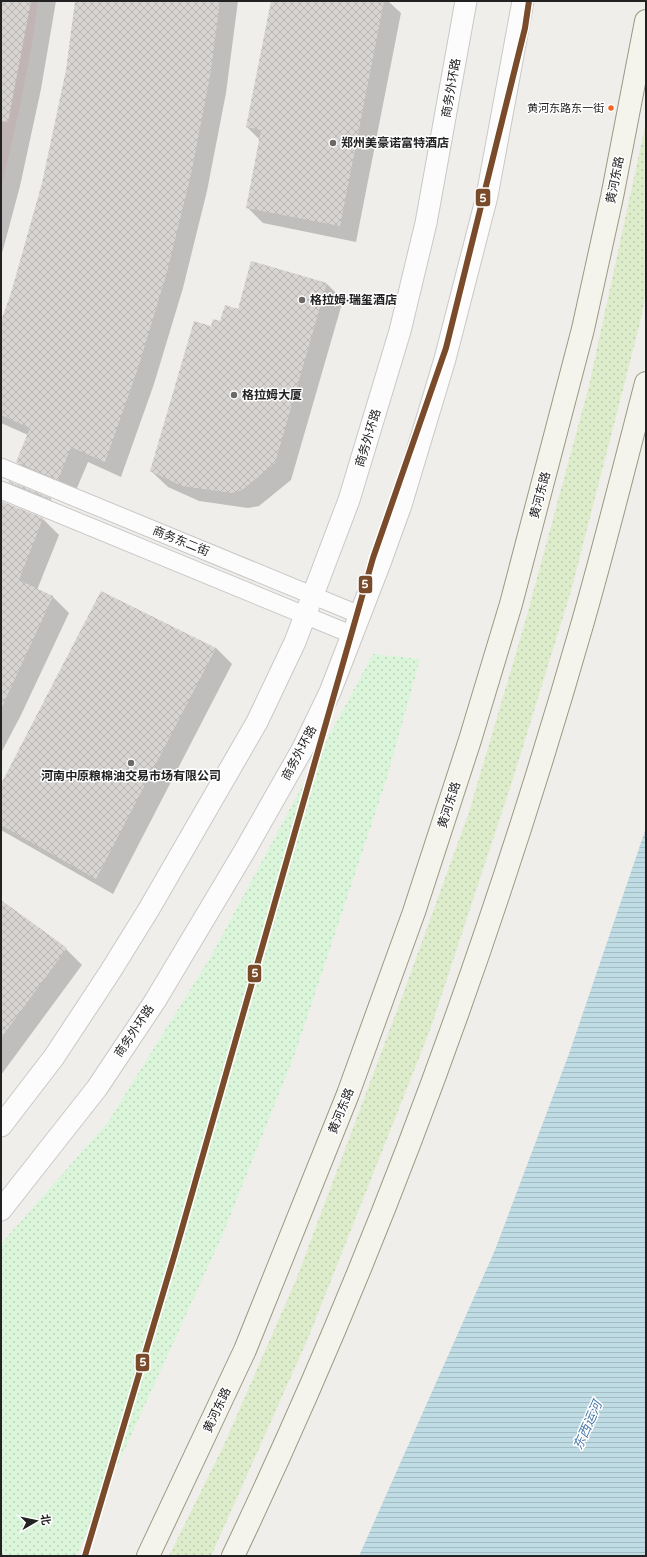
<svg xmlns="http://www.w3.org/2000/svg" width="647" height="1557" viewBox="0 0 647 1557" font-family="'Varela Round','Noto Sans SC',sans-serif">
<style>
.commercial{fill:#f1e3e1}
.grass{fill:url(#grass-dots)}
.park{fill:url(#park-dots)}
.water{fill:url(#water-rules)}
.shadow{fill:#0003}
.building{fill:url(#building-cross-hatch)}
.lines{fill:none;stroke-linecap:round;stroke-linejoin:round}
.minor-casing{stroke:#c9c8c7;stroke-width:19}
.tertiary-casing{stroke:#c9c8c7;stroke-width:23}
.secondary-casing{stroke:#999a82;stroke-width:24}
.minor{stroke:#fdfcfc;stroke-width:17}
.tertiary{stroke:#fdfcfc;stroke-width:21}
.secondary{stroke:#f4f4ed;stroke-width:22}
.metro-1-casing{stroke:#fff;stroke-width:9}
.metro-1{stroke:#7a4b2a;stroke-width:6}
.bus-dot{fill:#f26522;stroke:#fff;stroke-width:1.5}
.poi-dot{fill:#6a6968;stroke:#fff;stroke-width:1.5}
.labels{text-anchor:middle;stroke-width:3;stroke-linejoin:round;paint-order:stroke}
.bus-label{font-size:11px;fill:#222;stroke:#fff;text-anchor:end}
.street-label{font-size:12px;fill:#222;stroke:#fff}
.poi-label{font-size:12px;font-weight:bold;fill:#222;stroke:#fff;text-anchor:start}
.water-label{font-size:13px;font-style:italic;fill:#4a7aab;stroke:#fff}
.line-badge{stroke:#fff;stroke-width:1.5}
.badge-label{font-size:11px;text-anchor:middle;font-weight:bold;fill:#fff}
</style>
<defs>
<pattern id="grass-dots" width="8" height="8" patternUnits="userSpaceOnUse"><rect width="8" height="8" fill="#ddeccb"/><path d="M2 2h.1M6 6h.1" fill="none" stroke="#bdcaae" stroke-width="1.8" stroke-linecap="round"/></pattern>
<pattern id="park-dots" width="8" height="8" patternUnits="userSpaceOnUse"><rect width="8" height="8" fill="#daf5da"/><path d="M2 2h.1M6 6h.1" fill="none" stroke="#bbd2bb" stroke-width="1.8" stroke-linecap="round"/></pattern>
<pattern id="water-rules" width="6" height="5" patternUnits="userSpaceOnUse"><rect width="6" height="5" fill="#bfdbe3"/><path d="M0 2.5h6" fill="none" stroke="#a4bcc2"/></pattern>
<pattern id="building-cross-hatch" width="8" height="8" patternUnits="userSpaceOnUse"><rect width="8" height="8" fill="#d7d4d2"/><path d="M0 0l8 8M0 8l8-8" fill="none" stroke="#b8b6b4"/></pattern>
</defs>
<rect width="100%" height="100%" fill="#f0eeeb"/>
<!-- commercial -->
<path class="commercial" d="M1 1H38L33 38 21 102 1 190Z"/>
<!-- grass -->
<path class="grass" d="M646 122V292L640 323 571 591 512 782 430 1030 309 1336 211 1556H169L223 1447 296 1280 402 997 469 812 524 626 589 386Z"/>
<!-- park -->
<path class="park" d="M373 654 420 659 386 781 294 1056 222 1236 76 1556H1V1244L108 1122 210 958Z"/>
<!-- water -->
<path class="water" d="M646 828V1556H359L495 1250 570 1051Z"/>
<!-- shadow -->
<path class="shadow" d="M1 1H56L41 89 20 186 1 257Z
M76 1H238L226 93 207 191 183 288 154 384 121 477 88 462 74 495 34 478 17 462 28 435 1 423V324L12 294 43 183 67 71Z
M272 1H388L401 13 356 242 263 223 247 207 260 140 247 127Z
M327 284 343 300 291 480 259 506 248 508 199 501 168 487 151 471 212 328Z
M10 483 50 499 64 513 26 498Z
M2 502 43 519 59 535 37 590 53 597 69 613 21 715 1 753Z
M216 648 232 664 113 894 1 830V786Z
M1 901 66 949 82 965 1 1075Z"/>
<!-- building -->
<path class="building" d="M1 1H31L8 122 1 121Z
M75 1H220L210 76 191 174 167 272 138 368 105 462 71 447 58 480 16 462 30 428 1 415V321L11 293 42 183 66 70Z
M271 1H384L340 226 246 208 261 130 246 127Z
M251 261 327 283 275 463 242 490 232 493 182 486 150 471 194 321 211 326 213 319 220 321 225 305 238 309Z
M9 481 51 498V500L8 482Z
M1 501 43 518 19 580 53 596 1 709Z
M101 591 216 648 96 879 1 825V784Z
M1 900 67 948 1 1038Z"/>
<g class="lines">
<!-- minor casing -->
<g class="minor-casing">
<path id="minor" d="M1 467 360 615
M1 490 353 635"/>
</g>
<!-- tertiary casing -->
<g class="tertiary-casing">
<path id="tertiary" d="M1 1126 54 1057 110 972 149 909 257 722 295 642 349 500 400 331 426 223 466 1
M1 1210 97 1088 155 1001 244 852 303 748 330 692 380 563 401 505 445 359 487 196 523 1"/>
</g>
<!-- secondary casing -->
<g class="secondary-casing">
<path id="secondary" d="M148 1556 245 1350 348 1094 414 912 470 740 511 604 583 329 612 197 646 21
M233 1556C375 1258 491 942 582 625 605 545 625 464 646 383"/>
</g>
<!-- minor -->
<use href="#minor" class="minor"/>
<!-- tertiary -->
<use href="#tertiary" class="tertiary"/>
<!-- secondary -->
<use href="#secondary" class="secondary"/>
<!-- metro-1 casing -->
<g class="metro-1-casing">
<path id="metro-1" d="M85 1556 175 1253 373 558 446 348 525 28 529 1"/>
</g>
<!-- metro-1 -->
<use href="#metro-1" class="metro-1"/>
</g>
<!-- markers -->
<circle class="bus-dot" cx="611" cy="108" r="3.5"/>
<g class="poi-dot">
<circle cx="333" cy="143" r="4"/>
<circle cx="302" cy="300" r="4"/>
<circle cx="234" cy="395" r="4"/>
<circle cx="131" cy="763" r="4"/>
</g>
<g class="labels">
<!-- bus labels -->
<g class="bus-label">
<text x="604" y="112">黄河东路东一街</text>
</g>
<!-- street labels -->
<g class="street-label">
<text transform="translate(451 88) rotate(-80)" y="4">商务外环路</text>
<text transform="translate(615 180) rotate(-79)" y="4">黄河东路</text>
<text transform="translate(368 438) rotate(-73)" y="4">商务外环路</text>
<text transform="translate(540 495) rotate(-75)" y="4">黄河东路</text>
<text transform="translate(181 541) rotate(22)" y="4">商务东二街</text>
<text transform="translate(299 753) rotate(-62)" y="4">商务外环路</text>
<text transform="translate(449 805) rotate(-72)" y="4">黄河东路</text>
<text transform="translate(134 1031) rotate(-56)" y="4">商务外环路</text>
<text transform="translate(341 1111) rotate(-68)" y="4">黄河东路</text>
<text transform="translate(217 1410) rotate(-65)" y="4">黄河东路</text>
</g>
<!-- poi labels -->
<g class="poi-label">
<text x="341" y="147">郑州美豪诺富特酒店</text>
<text x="310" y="304">格拉姆·瑞玺酒店</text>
<text x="242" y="399">格拉姆大厦</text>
<text x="131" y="780" text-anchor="middle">河南中原粮棉油交易市场有限公司</text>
</g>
<!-- water labels -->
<g class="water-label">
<text transform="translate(587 1425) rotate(-66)" y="5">东西运河</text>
</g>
</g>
<g class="line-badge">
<rect x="475" y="188" width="16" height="19" rx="4" fill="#7a4b2a"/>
<rect x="358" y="575" width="15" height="19" rx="4" fill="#7a4b2a"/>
<rect x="247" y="964" width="15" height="19" rx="4" fill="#7a4b2a"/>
<rect x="135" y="1353" width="15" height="19" rx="4" fill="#7a4b2a"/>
</g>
<g class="badge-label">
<text x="483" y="202">5</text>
<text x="365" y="588">5</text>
<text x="255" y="977">5</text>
<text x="143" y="1366">5</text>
</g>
<!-- border -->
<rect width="647" height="1557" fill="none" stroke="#222222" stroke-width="4"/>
<!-- north arrow -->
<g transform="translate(36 1521) rotate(81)" stroke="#ffffff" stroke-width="3" paint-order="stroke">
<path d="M0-3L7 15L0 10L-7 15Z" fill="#222222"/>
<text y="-6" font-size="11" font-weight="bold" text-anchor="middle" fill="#222222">北</text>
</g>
</svg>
